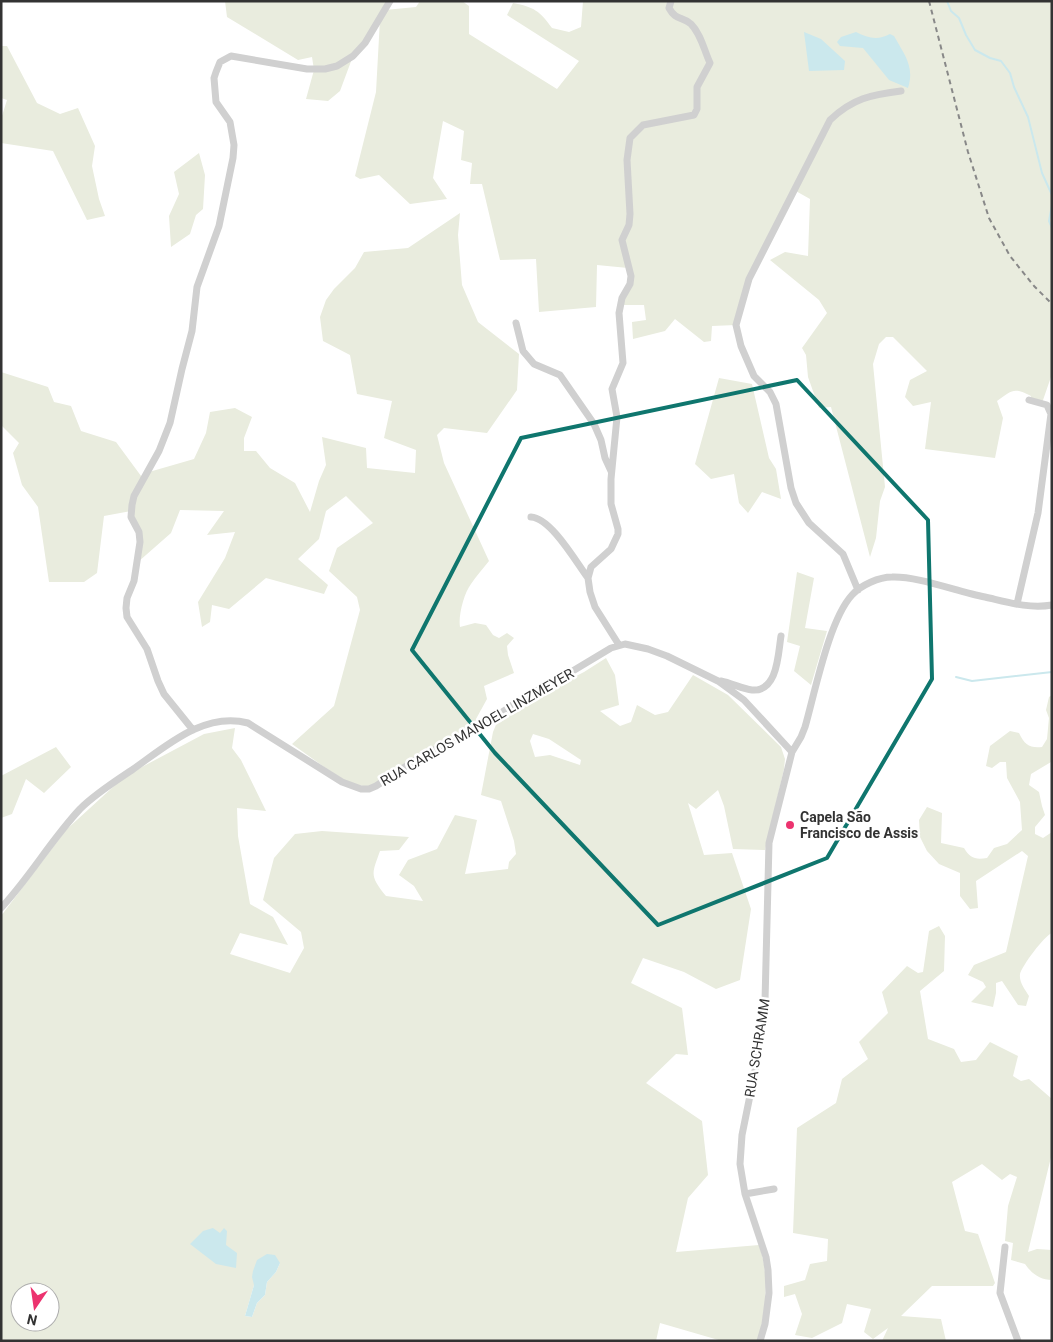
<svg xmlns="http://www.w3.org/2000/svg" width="1053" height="1342" viewBox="0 0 1053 1342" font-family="Roboto,sans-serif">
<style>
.green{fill:#e9ecde;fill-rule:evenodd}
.water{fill:#cbe8ed}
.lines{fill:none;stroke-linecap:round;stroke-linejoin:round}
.stream{stroke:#cbe8ed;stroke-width:2}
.minor{stroke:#d0d0d0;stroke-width:7}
.rail{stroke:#888;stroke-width:2;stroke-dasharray:5 4;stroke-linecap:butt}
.marked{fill:none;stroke:#0f766e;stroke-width:4;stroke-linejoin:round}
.poi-dot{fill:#ec336f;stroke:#fff;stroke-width:2}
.labels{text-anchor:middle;stroke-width:5;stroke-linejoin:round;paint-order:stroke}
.street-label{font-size:14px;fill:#333;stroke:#fff}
.poi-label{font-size:14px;font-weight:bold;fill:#333;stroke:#fff;text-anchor:start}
</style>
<rect width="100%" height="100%" fill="#fff"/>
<!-- green -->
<path class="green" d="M225 1H388L385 10 416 7 420 1H462L469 6V34L557 89 579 61 507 15 513 3C534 7 540 11 552 28L569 32 581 27 583 1H1052V374L1042 403 1030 400 1031 396C1014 387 1012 390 997 401L1003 418 995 458 925 449 931 402 913 406 905 397 910 380 927 371 893 337H886L879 344 873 364 885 487 880 501 876 538 870 557 831 407 819 408 808 377 806 355 802 348 827 313 819 300 770 260 785 252 808 256 810 199 794 190 749 279 736 325 712 326 711 341 704 342 675 319 665 331 633 339 632 322 646 320 644 305H620L630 284 628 268 597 265 596 307 539 312 536 259 500 260 482 184H470L472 163 461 160 464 131 443 121 433 178 447 199 410 204 379 175 360 179 355 176 376 92 380 19 353 56 340 91 328 101 306 99 314 70 312 57 298 60 227 17Z
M1 46H7L37 103 60 114 78 108 95 146 92 166 99 199 105 216 87 220 53 151 1 143V119L7 100 1 98Z
M199 153 205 175 203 209 196 215 190 234 171 247 169 216 179 194 174 172Z
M460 213 458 235 462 285 478 322 519 354 517 390 487 433 444 428 437 435 444 463 489 561C483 569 476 576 471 584 464 593 458 616 460 627L475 623 486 625 493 635 499 638 507 633 514 638 507 646 508 655 514 673 484 686 487 699 476 719 479 726 369 787 351 784 327 769 292 744 334 706 360 610 357 597 329 571 337 548 373 523 346 496 326 511 319 539 298 559 328 585 324 594 266 578 229 609 212 605 210 622 202 627 198 602 225 558 235 532 207 535 224 511 180 510 171 533 138 562 140 542 131 511 104 516 97 573 84 582H49L38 507 22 485 13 453 19 443 1 425V372L48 387 54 402 71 406 81 431 116 442 144 480 149 472 194 459 206 433 210 412 235 408 252 417 244 438V451H256L270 468 295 483 310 512 319 481 326 465 322 437 366 448 367 468 415 473 416 450 384 438 392 401 357 394 350 355 323 341 320 317 326 300 334 289 355 268 364 252 408 248Z
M719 378 752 384 769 458 776 469 781 499 762 492 748 513 739 503 734 474 711 479 695 464Z
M797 572 814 578 805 628 827 631 811 685 794 671 800 646 787 642Z
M606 658 615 675 619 705 600 711 620 726 631 722 637 705 655 715 668 712 693 675 728 695 781 747 785 759 784 769 765 850 733 849 724 806 718 790 696 809 688 803 704 855 732 853 751 909 740 980 716 989 684 972 643 958 631 983 682 1008 688 1055 676 1054 646 1083 702 1121 708 1175 688 1198 676 1252 759 1245C770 1276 766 1309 758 1341H722L660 1323 656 1341H1V916L66 830 125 776 204 734 235 728 232 748 241 760 266 811 237 808 238 836 250 904 273 917 288 945 240 933 230 954 290 973 304 948 301 932 263 900 274 858 295 834 322 831 409 837 399 850 380 851C372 874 369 875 386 896L423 901 414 886 399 875 408 860 437 849 455 815 477 820 465 874 508 869 509 862 516 854 514 841 501 801 481 795 493 732 500 715 584 672ZM533 734 549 739 581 760 580 765 550 755 535 757 530 741ZM280 1263 276 1272 267 1282 265 1295 257 1303 252 1317 245 1316 254 1285ZM20 1292H50V1322H20Z
M1052 695 1051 762 1031 774 1029 785 1039 792 1042 806 1045 815 1035 827V834L1043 838 1052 832V933C1044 936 1022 966 1020 974 1019 983 1025 989 1029 996L1026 1006 1018 1005 1002 981 996 983V993L993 1007 971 1002 986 987 983 982 968 975 974 965 1006 952 1028 856 1022 851 976 881 978 908 970 909 960 896V873L939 864 927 851 920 837 919 820 927 807 942 813 941 843 964 848C970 858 975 860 987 858L994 848 1007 844 1022 830 1020 802 1007 778 1006 762H1000L992 768 986 766 990 746 1010 731 1019 733C1025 745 1029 748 1042 747L1047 739 1049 718 1046 710 1049 697Z
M56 747 71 767 44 793 26 779 12 814 1 818V776Z
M939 926 945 936 944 971 920 991 928 1039 954 1049 961 1062 976 1060 990 1042 1018 1056 1013 1076 1021 1081 1029 1079 1052 1099V1153L1028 1252 1037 1249 1052 1250V1280C1040 1280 1031 1273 1025 1264L1011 1260 1013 1243 1005 1241 1008 1206 1017 1177 1010 1174 1002 1180 982 1164 952 1182 965 1231 978 1234 995 1283 993 1286H932L901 1316 941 1319 946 1341H882L888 1328 873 1339 864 1332 871 1309 847 1304 842 1323 812 1338 795 1335 802 1314 795 1294 784 1297V1286L805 1280 810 1264 827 1261 828 1239 793 1233 797 1128 836 1103 842 1079 868 1059 859 1042 888 1013 882 992 907 966 918 973 923 972 929 931Z"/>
<!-- water -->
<path class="water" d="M804 32 821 39 845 61 844 70 809 71Z
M856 32C868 38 877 41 890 34L894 36C904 54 915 66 908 88L889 80 863 48 840 46 837 42 841 37Z
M213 1228 220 1233 224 1228 227 1231 226 1245 237 1253 236 1268 216 1264 190 1244 203 1231Z
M267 1254 275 1255 280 1263 276 1272 267 1282 265 1295 257 1303 252 1317 245 1316 254 1285 252 1277 253 1271 257 1260Z"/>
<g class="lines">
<!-- stream -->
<path class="stream" d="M947 1 951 11 959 18 966 35 975 50 990 58 1001 61 1010 73 1014 87 1028 117 1042 173 1052 195
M1052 205 1049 221 1052 228
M956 677 972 681 1052 672"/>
<!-- minor -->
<path class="minor" d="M516 323 523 351 534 364 560 375 594 424 601 440 605 458 611 471
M531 517C551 518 576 562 588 578
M858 590 843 554 809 523 796 503 791 488 776 404 770 392 754 376 741 346 736 325 749 279 830 120C853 98 871 95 901 91
M1017 604 1038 513 1051 414 1047 405 1029 400
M619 645 595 607 590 592 588 578 591 567 611 549 618 534V529L611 504V479L617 417 612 389 623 363 619 313 622 298 630 284 631 276 622 240 629 225 630 214 627 160 630 138 643 125 694 115 697 109V87L710 63C704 50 701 34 691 24 682 16 676 21 669 8L671 1
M721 681C731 683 743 689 752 690 778 692 778 654 781 636
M193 730 164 694 158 681 147 649 127 617 126 608 127 598 134 581 140 542 139 532 131 517 132 505 134 496 159 451 170 423 182 369 192 331 197 287 219 226 233 158 234 145 230 122 216 102 214 78 216 72 220 62 231 56 307 69H325L337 66 353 56 365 43 390 1
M1 908C30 877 51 840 80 809 95 794 114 782 132 770 165 747 204 711 248 723L342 782 361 789H369L376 786 420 757 479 728 524 697 561 678 611 648 625 644 648 649 667 656 718 681 744 700 792 752
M745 1194 774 1189
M1005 1247 1000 1293 1018 1341
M760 1341 765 1324 769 1293 768 1270 766 1257 745 1194 740 1164 742 1135 756 1066 765 1001 769 843 792 752 801 737 805 727C815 692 829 620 852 595 861 585 879 577 892 577 918 576 958 592 985 597 1007 602 1029 609 1052 605"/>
<!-- rail -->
<path class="rail" d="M929 1 968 152 989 218 1010 256 1034 286 1052 304"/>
</g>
<!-- marked area -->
<path class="marked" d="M797 380 928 520 932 679 827 858 658 925 495 753 412 650 521 438Z"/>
<!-- markers -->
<circle class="poi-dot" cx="790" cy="825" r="5"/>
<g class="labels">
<!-- street labels -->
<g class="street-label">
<text transform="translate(477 727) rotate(-30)" y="5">RUA CARLOS MANOEL LINZMEYER</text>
<text transform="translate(757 1048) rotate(-81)" y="5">RUA SCHRAMM</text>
</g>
<!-- poi labels -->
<g class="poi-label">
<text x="800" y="822">Capela São<tspan x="800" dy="16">Francisco de Assis</tspan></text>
</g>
</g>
<!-- border -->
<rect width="1053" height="1342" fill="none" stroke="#333333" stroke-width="5"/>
<!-- north arrow -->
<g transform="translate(35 1307) rotate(193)"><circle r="24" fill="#ffffff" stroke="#adadad"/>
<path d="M0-4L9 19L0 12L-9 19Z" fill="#ec336f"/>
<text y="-8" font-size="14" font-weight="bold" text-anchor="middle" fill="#333333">N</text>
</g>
</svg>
